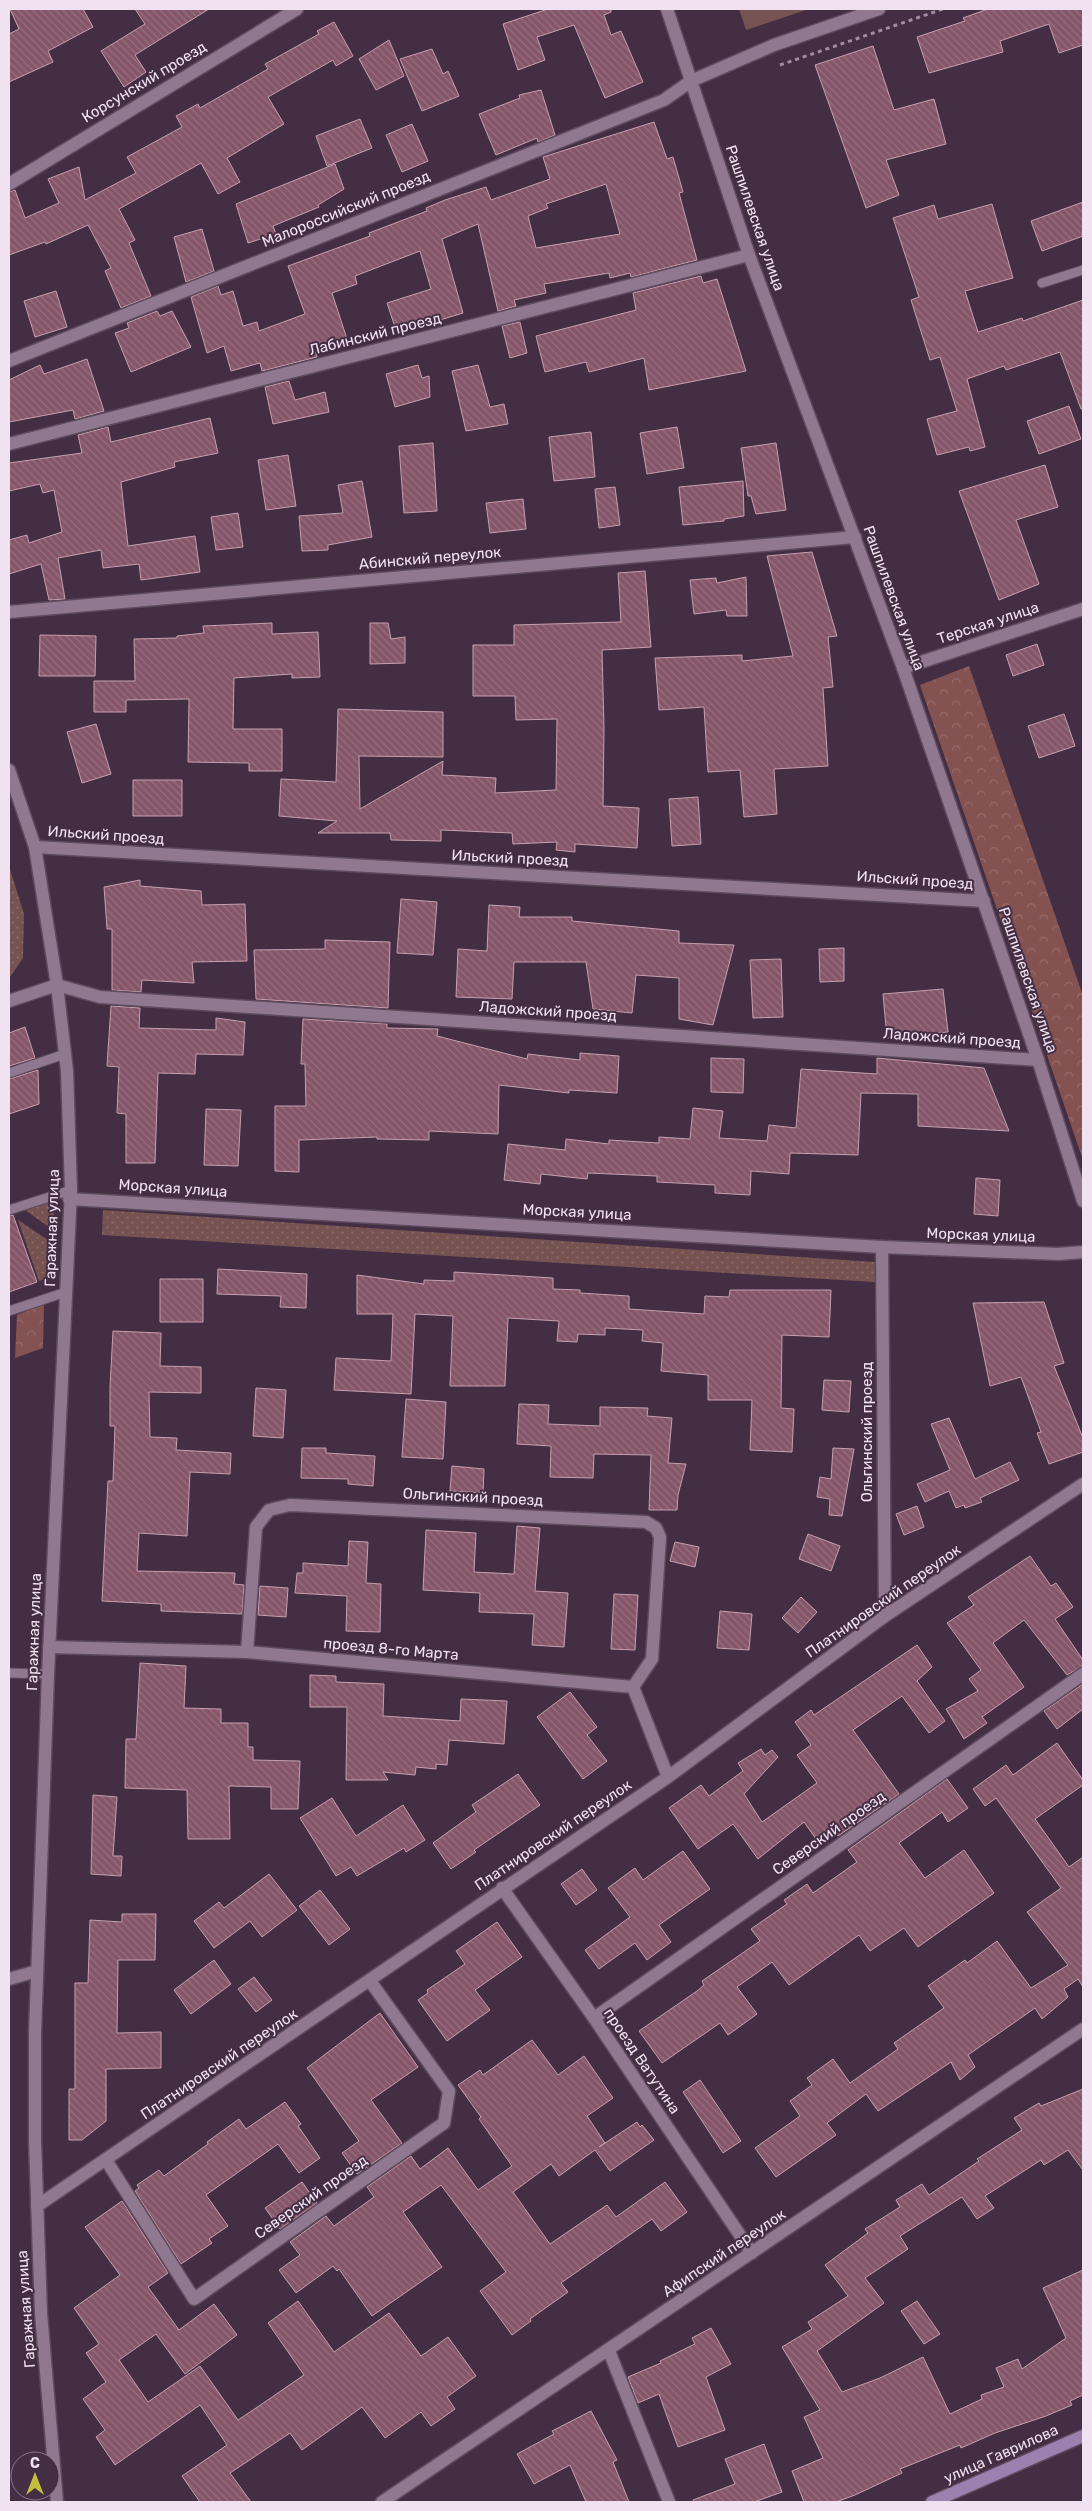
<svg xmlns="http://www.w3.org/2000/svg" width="1092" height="2511" viewBox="0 0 1092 2511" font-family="Rubik,sans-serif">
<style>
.grass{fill:url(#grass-dots)}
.forest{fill:url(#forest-crowns)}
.park{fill:#765351}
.building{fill:url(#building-back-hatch);stroke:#c6a0ae;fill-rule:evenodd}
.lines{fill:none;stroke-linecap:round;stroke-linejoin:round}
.service-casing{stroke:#5d4b5d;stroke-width:11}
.minor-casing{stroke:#5d4b5d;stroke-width:15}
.tertiary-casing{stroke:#5d4b5d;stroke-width:15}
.secondary-casing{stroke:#5d4b5d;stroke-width:15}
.path{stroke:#a08ea0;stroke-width:3;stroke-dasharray:4 4;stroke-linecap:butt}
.service{stroke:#917891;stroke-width:9}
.minor{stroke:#917891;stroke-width:12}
.tertiary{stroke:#917891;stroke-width:12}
.secondary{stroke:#9c81b0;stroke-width:12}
.labels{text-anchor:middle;stroke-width:4;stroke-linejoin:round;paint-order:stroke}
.street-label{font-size:15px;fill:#f0e2f0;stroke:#442e44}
</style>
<defs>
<pattern id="grass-dots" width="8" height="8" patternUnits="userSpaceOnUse" patternTransform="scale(1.25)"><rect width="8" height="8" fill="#765351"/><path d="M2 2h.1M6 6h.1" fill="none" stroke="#8a6b6a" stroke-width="1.8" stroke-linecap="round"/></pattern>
<pattern id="forest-crowns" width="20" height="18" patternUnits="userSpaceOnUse" patternTransform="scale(1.25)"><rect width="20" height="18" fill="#845351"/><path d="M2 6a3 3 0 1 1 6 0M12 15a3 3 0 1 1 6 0" fill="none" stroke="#966b6a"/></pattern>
<pattern id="building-back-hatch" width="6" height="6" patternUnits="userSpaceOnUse" patternTransform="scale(1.25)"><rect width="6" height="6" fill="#855669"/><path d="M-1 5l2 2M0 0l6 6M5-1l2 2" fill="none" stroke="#976e7f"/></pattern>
</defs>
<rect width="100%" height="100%" fill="#442e44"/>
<!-- grass -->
<path class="grass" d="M9 866 24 914 23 958 10 977Z
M54 1201 53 1230 25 1210Z
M103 1210 875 1262V1282L102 1235Z
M18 1220 48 1240 46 1279 39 1281Z"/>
<!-- forest -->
<path class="forest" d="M969 666 1083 996V1160L920 685Z
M44 1304 43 1348 15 1358 17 1315Z"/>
<!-- park -->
<path class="park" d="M739 9H809L746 30Z"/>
<!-- building -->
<path class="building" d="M10 9H83L93 27 48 51 53 62 9 82V34L19 29Z
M135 9H209L135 55 146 72 124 87 101 51 145 24Z
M548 9H611V12L604 15 611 35 621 31 643 82 605 98 574 25 537 37 545 60 518 70 503 24Z
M988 9H1083V45L1059 53 1049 24 1000 41 1003 52 929 73 917 37 965 21 963 18Z
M334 22 353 56 336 66 333 60 268 97 284 124 227 158 240 182 218 194 201 163 119 209 135 240 129 243 151 296 121 308 105 271 111 268 88 225 46 244 45 242 9 255V192L15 190 25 218 59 203 48 179 79 167 85 200 136 173 127 157 182 127 176 116 198 104 200 108 268 69 265 64 319 34 317 31Z
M389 40 404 76 376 90 359 59Z
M873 46 894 110 934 99 946 144 886 160 899 195 866 208 815 65Z
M432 49 443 74 448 71 459 96 422 111 400 59Z
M541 90 555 135 538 142 537 138 496 155 479 114 520 98 519 95Z
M360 119 372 148 327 166 316 136Z
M654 122 667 159 673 157 683 192 679 193 697 260 631 277 630 273 610 278 609 273 544 284 546 293 514 300 516 306 498 311 478 224 442 239 463 313 397 333 387 303 431 289 420 251 355 276 357 284 332 293 348 342 316 352 317 357 262 371 260 363 231 371 224 346 207 353 191 297 218 286 221 295 233 291 243 326 257 322 259 331 305 314 288 266 370 236 369 233 427 211 426 208 445 200 486 187 491 200 550 179 543 157ZM606 184 620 234 536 248 528 216 548 208 546 204Z
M412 124 428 161 402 172 386 135Z
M335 164 344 189 318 205 319 207 273 226 276 234 248 243 236 204Z
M1083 202V236L1042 251 1031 221Z
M992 204 1013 278 965 291 978 332 1022 318 1023 321 1083 300V409H1081L1060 352 1006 370 1004 366 967 379 985 447 970 451 969 447 937 455 927 419 957 411 940 357 930 360 911 300 919 297 893 218 934 205 938 219Z
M202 229 214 271 186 282 174 237Z
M701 276 703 283 717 279 746 371 649 390 644 358 589 372 586 362 545 372 536 336 636 310 633 293Z
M56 291 67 327 35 337 24 301Z
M157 311 160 316 172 311 191 347 131 372 115 333 129 328 127 323Z
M520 322 527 353 510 358 502 326Z
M87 359 104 411 75 419 73 410 9 422V380L40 365 44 374Z
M418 365 422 378 429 376 430 397 395 407 386 374Z
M478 365 490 407 504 404 508 424 466 431 452 371Z
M289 381 295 400 325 392 329 412 273 424 265 387Z
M1069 406 1081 439 1039 454 1027 421Z
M210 418 218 453 174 462 175 467 121 482 128 546 195 536 200 572 141 580 139 564 103 568 101 550 58 558 65 599 49 600 41 564 9 574V540L27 535 29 543 62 532 54 490 43 493 40 484 9 491V463L82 453 78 435 108 427 111 442Z
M677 427 684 468 647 474 640 433Z
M591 432 595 477 554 481 549 437Z
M433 443 437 511 404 513 399 446Z
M776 443 786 510 756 514 751 496H748L741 448Z
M288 455 296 506 266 510 258 460Z
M1045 465 1058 507 1016 520 1039 584 999 600 959 491Z
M362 481 372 537 328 545V550L302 551 299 516 343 513 338 485Z
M743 481 744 516 724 519V521L683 525 679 487Z
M615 487 620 525 599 528 595 489Z
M523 499 526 529 490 533 486 503Z
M238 513 243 547 216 550 211 517Z
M812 552 837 636 828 637 833 687 823 688 828 766 774 769 777 814 744 817 740 770 708 772 704 707 659 710 655 658 742 655V661L793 656 767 556Z
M645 571 651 647 602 650 604 728 603 806 639 808 637 848 575 844V852L556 850 557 842 513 844 512 833 441 830V841L391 840 390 833H318L337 821 279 816 281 779 336 782 338 709 443 712V757L359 756 360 809 443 761 442 775 496 778 495 793 556 790 557 719 516 720 515 696H473V645H514V625L621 622 618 573Z
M746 577 747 616H727L726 610 694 614 690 580 716 578 717 583Z
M272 623V634L318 632 320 677 292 678V674L234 678 233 729H282V771H249V763L188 762 189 699 126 700V712H94V681H135L134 639 177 638V636L204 633 203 626Z
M370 623H388L391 639 405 637V663L370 664Z
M40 635 96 636 95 676H39Z
M1037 644 1044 665 1013 676 1006 655Z
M1064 714 1075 746 1039 758 1028 726Z
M96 724 111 774 82 783 67 732Z
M133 780H182V816H133Z
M698 797 701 844 672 846 669 799Z
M140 880V886L201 891 202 905 245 904 247 961 192 962 194 983 142 980 141 992 112 990V929H107L104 887Z
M401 899 437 902 433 955 397 953Z
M489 905 520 907 519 917H572V921L679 931V943L734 945 713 1025 679 1019V978L636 975 632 1013 593 1009 586 962H514L512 999 456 997 458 949 487 951Z
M325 940 390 942 388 1008 256 999 254 950 325 949Z
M844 948V981L820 982 819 949Z
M781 959 783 1017 753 1018 750 960Z
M943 989 948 1032 887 1038 883 994Z
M111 1006 140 1008 139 1028 216 1030V1018L245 1022 243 1055 196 1054 195 1074 158 1073 155 1163H126V1114L117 1113 119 1067 107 1066Z
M303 1019 387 1024V1028L438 1029 437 1036 527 1059 528 1054 580 1060V1053L619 1056 617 1093 569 1090V1093L499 1085 498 1134 429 1131V1140L377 1139V1137L299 1140V1172L275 1171V1106H306L305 1064H301Z
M25 1027 35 1058 9 1066V1033Z
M711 1058 744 1059 743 1093 711 1092Z
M877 1058 984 1068 1009 1131 918 1126V1094L861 1093 858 1155 790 1153 789 1174 751 1171 750 1195 715 1193V1185L657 1182V1176L588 1173 587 1179 541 1174 540 1184 504 1180 508 1144 565 1150 566 1139 609 1144V1140L659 1143V1137L690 1139 693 1108 723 1111 719 1138 767 1141 769 1125 796 1128 801 1069 877 1074Z
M38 1070 39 1104 9 1114V1079Z
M206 1109 241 1110 238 1166 204 1165Z
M976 1178 1000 1180 998 1216 974 1214Z
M13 1215 37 1282 9 1292V1216Z
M218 1269 307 1274 306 1308 280 1307 281 1296 217 1294Z
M454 1272 553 1278V1289L580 1290V1293L629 1296V1309L704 1314 705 1296 729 1297 730 1290H831L829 1337 782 1335 781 1408 794 1409 792 1452 750 1450 752 1400H708V1375L661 1371 663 1343 642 1341 643 1330 605 1328V1335L578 1334 577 1342 557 1341 559 1321 508 1318 505 1386H450L453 1316 415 1314 411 1394 334 1390 336 1358 391 1361 393 1314H357V1275L424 1284V1280L454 1281Z
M160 1279H203V1322H160Z
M1044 1302 1064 1363 1054 1366 1083 1438V1452L1049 1464 1037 1433 1041 1432 1021 1377 990 1386 973 1303Z
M113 1331 161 1333 160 1366 201 1367V1393L149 1392 150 1437 177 1438 176 1450 231 1453 230 1474 190 1472 187 1536 139 1533 137 1571 235 1573 234 1584 244 1585 242 1614 161 1611V1604L102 1601 108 1481H113L115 1426H110V1387Z
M824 1380 851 1381 849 1412 822 1410Z
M256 1388 286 1390 283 1438 253 1436Z
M406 1399 446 1402 443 1459 402 1457Z
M519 1404 549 1405 548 1424 600 1426V1407L648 1408 647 1416 672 1418 668 1463 686 1464 678 1495 677 1510H649L651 1455 594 1454 593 1478 550 1477 551 1446 517 1444Z
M949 1418 975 1479 1010 1462 1019 1480 980 1498 982 1502 965 1508 964 1505 956 1508 949 1491 925 1502 917 1484 950 1470 931 1424Z
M302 1448H326V1453L375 1456 373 1486 348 1484V1479L301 1478Z
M833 1448 854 1449 842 1516 829 1515 830 1499 817 1497 820 1477 831 1479Z
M452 1466 484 1469 483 1493 450 1491Z
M917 1506 924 1527 904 1535 896 1514Z
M517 1526 540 1528 535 1591 568 1593 564 1647 532 1645 534 1614 479 1612 480 1593 423 1590 426 1530 476 1533 474 1572 514 1574Z
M808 1534 840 1546 831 1571 799 1559Z
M349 1541 368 1542 366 1583 381 1584 380 1632 346 1631 347 1596 295 1593 297 1573H303V1563L348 1566Z
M675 1542 699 1547 695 1567 670 1561Z
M1030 1556 1051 1586 1056 1583 1073 1607 1055 1619 1083 1660V1666L1067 1675 1024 1620 993 1643 1024 1687 982 1717 987 1723 964 1739 946 1709 978 1691 969 1679 981 1670 947 1623 974 1605 968 1597Z
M260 1586 288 1588 286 1617 258 1615Z
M614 1594 638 1595 635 1650 611 1649Z
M801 1597 817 1612 798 1633 782 1618Z
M720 1611 752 1614 749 1650 717 1648Z
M917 1645 932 1667 917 1681 945 1721 929 1733 902 1696 853 1730 899 1794 838 1836 832 1827 816 1839 804 1822 758 1859 733 1824 698 1849 669 1808 701 1785 709 1796 743 1771 738 1763 761 1749 765 1755 772 1750 778 1757 744 1794 762 1822 817 1783 797 1755 811 1745 795 1722 811 1710 814 1715Z
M140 1663 186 1666 184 1708 221 1709V1723H248V1747H253V1760L300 1761 298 1809H271V1787L229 1786 230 1839H188L187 1790 125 1788 126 1739H136Z
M310 1675 336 1676V1682L384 1684 383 1716 460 1721 461 1699 507 1701 504 1744 449 1740 447 1765 436 1764V1769L416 1767 415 1775 383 1772 388 1780H346L347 1707H310Z
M1083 1684V1709L1057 1729 1044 1711Z
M570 1692 597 1727 587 1735 607 1761 583 1779 537 1717Z
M1057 1743 1083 1780V1785L1035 1819 1069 1867 1083 1857V1987L1078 1979 1064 1989 1068 1997 1042 2019 1035 2008 968 2055 975 2067 960 2080 951 2062 878 2111 866 2094 827 2123 836 2135 776 2177 755 2148 800 2116 790 2101 812 2085 807 2078 833 2059 850 2083 898 2049 894 2043 944 2008 928 1986 965 1960 967 1963 997 1941 1031 1988 1068 1965 1027 1912 1061 1888 996 1798 985 1806 973 1789 1006 1765 1013 1775Z
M518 1774 540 1805 474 1850 476 1852 451 1869 433 1843 476 1812 472 1805Z
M947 1779 968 1808 948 1822 942 1812 899 1843 925 1878 964 1850 994 1893 918 1947 904 1928 870 1951 859 1935 789 1985 772 1962 737 1987 757 2014 728 2035 720 2023 662 2063 639 2031 697 1991 704 1985 702 1981 760 1941 751 1929 787 1904 784 1900 807 1884 813 1893 857 1862 848 1850Z
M93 1795 117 1797 113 1856H122L121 1876 91 1874Z
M332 1798 356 1836 403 1805 425 1840 406 1852 404 1848 357 1876 351 1867 336 1876 300 1818Z
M683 1851 710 1889 659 1925 671 1942 647 1960 635 1943 599 1969 585 1950 630 1917 608 1888 635 1868 643 1880Z
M582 1869 597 1890 576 1905 561 1884Z
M269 1874 297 1910 262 1937 250 1921 214 1948 194 1921 219 1902 224 1908Z
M320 1890 350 1929 329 1945 299 1906Z
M122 1914H156L155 1960H118L117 2033 161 2032V2068L106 2069V2121L82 2140H69V2089H75V1983H88L90 1920 122 1922Z
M497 1922 522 1957 475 1990 490 2010 447 2041 418 2000 428 1993 427 1990 465 1964 456 1951Z
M214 1960 231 1984 191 2014 174 1990Z
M254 1977 272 2000 256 2012 238 1989Z
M380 2013 418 2067 371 2100 402 2143 357 2174 342 2153 359 2141 307 2068Z
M532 2040 558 2075 584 2056 613 2098 587 2116 605 2143 599 2147 637 2122 640 2127 642 2125 654 2140 610 2171 595 2150 559 2176 551 2164 513 2192 550 2244 607 2205 616 2217 665 2182 687 2212 661 2231 652 2219 561 2283 568 2292 530 2319 531 2321 512 2335 480 2291 506 2272 441 2185 403 2212 442 2267 372 2316 339 2269 337 2271 333 2266 296 2293 279 2270 300 2255 290 2242 326 2216 334 2226 374 2197 367 2187 411 2156 420 2169 448 2148 478 2190 512 2166 479 2119 481 2117 458 2085 480 2070 483 2075Z
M700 2080 741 2141 723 2153 683 2092Z
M1083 2089V2170L1068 2150 1044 2165 1041 2160 985 2196 994 2208 977 2219 962 2197 900 2236 908 2249 865 2278 884 2303 817 2351 842 2392 880 2378 923 2357 950 2414 982 2399 981 2395 1004 2387 996 2368 1018 2359 1022 2369 1066 2338 1043 2288 1083 2270V2395L1070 2401 1072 2405 1046 2416 995 2433 961 2448 960 2445 900 2469 902 2473 855 2495 836 2502H804L792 2471 823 2458 804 2417 820 2410 782 2347 812 2329 808 2322 848 2296 825 2265 868 2233 865 2229 900 2207 896 2200 922 2184 929 2195 979 2161 977 2159 1022 2130 1014 2118 1039 2103 1041 2106Z
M285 2102 301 2124 298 2126 320 2158 299 2173 278 2144 206 2195 228 2226 209 2239 212 2243 181 2264 135 2191 139 2188 137 2185 159 2170 164 2176 208 2144 207 2142 239 2119 246 2129Z
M302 2182 317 2203 280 2229 265 2208Z
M122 2201 168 2273 148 2287 179 2330 214 2304 237 2335 185 2374 156 2334 119 2360 148 2402 200 2366 238 2420 259 2406 304 2375 268 2323 298 2301 334 2352 389 2313 421 2356 448 2337 476 2376 447 2397 455 2409 431 2426 421 2412 385 2438 362 2407 302 2450 290 2433 230 2473 251 2502H200L182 2476 227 2445 200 2405 115 2465 96 2437 105 2430 83 2399 106 2382 86 2353 99 2344 74 2308 120 2275 85 2227Z
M917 2301 940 2334 924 2344 901 2311Z
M711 2328 731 2364 706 2377 725 2430 678 2447 659 2394 638 2403 628 2377 661 2363 660 2361 695 2344 692 2338Z
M591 2411 617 2460 613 2462 629 2502H586L570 2465 534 2484 517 2454 554 2434 552 2431Z
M764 2444 782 2492 754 2502H694L693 2500 735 2484 725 2459Z"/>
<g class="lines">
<!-- service casing -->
<g class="service-casing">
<path id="service" d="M1042 283 1083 270
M9 1073 65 1054
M9 1210 71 1190
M9 1311 66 1292
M9 1673 48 1674"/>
</g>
<!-- minor casing -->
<g class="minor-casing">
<path id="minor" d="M9 184 297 9
M9 361 664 100 691 81
M9 444 749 255
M9 612 855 537
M903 668 1083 609
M35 847 984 901
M57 985 100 997 1038 1060
M882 1247 885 1616
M49 1647 247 1652 633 1687 668 1777
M247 1652 256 1527 269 1510 290 1505 646 1522 656 1528 660 1537 652 1659 633 1687
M502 1888 594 2018 752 2253
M9 1979 37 1971
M594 2018 1083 1674
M106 2160 194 2299 444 2123 449 2091 370 1981
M37 2206 668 1777 885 1616 1083 1484
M609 2351 669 2502
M382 2502 1083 2029"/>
</g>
<!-- tertiary casing -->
<g class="tertiary-casing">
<path id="tertiary" d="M667 9 749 255 903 668 1038 1060 1083 1201
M691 81 774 45 879 9
M9 770 35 847 57 985 67 1071 71 1190 48 1674 35 2033V2141L41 2313 57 2502
M9 1001 57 985
M69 1199 882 1247 1058 1254 1083 1252"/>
</g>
<!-- secondary casing -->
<g class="secondary-casing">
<path id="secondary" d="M932 2502 1083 2436"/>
</g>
<!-- path -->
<path class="path" d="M780 65 943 9"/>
<!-- service -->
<use href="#service" class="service"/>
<!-- minor -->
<use href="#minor" class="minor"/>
<!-- tertiary -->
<use href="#tertiary" class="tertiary"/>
<!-- secondary -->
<use href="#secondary" class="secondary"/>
</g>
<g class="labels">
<!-- street labels -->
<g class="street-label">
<text transform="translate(144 82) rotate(-31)" y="5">Корсунский проезд</text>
<text transform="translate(346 209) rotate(-22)" y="5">Малороссийский проезд</text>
<text transform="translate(755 218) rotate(71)" y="5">Рашпилевская улица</text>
<text transform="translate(375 334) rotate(-14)" y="5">Лабинский проезд</text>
<text transform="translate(430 558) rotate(-5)" y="5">Абинский переулок</text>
<text transform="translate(894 598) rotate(70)" y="5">Рашпилевская улица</text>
<text transform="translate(988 623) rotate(-18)" y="5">Терская улица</text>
<text transform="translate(106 835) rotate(4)" y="5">Ильский проезд</text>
<text transform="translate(510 858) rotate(3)" y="5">Ильский проезд</text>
<text transform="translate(915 880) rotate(4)" y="5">Ильский проезд</text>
<text transform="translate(1028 980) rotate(71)" y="5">Рашпилевская улица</text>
<text transform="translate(548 1011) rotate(4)" y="5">Ладожский проезд</text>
<text transform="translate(952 1038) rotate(4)" y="5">Ладожский проезд</text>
<text transform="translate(173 1188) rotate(4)" y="5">Морская улица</text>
<text transform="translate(577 1212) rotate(3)" y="5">Морская улица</text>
<text transform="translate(52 1228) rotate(-88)" y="5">Гаражная улица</text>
<text transform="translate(981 1235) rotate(2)" y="5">Морская улица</text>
<text transform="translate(867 1432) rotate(-90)" y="5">Ольгинский проезд</text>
<text transform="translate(473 1497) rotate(3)" y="5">Ольгинский проезд</text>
<text transform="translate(883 1601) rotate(-35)" y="5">Платнировский переулок</text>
<text transform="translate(34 1632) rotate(-88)" y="5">Гаражная улица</text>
<text transform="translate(391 1649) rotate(5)" y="5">проезд 8-го Марта</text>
<text transform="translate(829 1833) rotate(-35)" y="5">Северский проезд</text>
<text transform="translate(553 1835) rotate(-34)" y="5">Платнировский переулок</text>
<text transform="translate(642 2061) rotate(56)" y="5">проезд Ватутина</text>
<text transform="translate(219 2064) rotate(-34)" y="5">Платнировский переулок</text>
<text transform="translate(311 2197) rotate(-35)" y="5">Северский проезд</text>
<text transform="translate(724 2253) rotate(-34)" y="5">Афипский переулок</text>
<text transform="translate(26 2309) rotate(-94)" y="5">Гаражная улица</text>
<text transform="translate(1001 2454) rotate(-24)" y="5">улица Гаврилова</text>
</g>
</g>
<!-- border -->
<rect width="1092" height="2511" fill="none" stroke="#f0e2f0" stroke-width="20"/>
<!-- north arrow -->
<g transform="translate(35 2476)"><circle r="24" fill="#442e44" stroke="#897689"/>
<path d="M0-4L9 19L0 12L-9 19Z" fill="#c4bc3d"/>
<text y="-8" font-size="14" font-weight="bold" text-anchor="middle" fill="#f0e2f0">С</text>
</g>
</svg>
